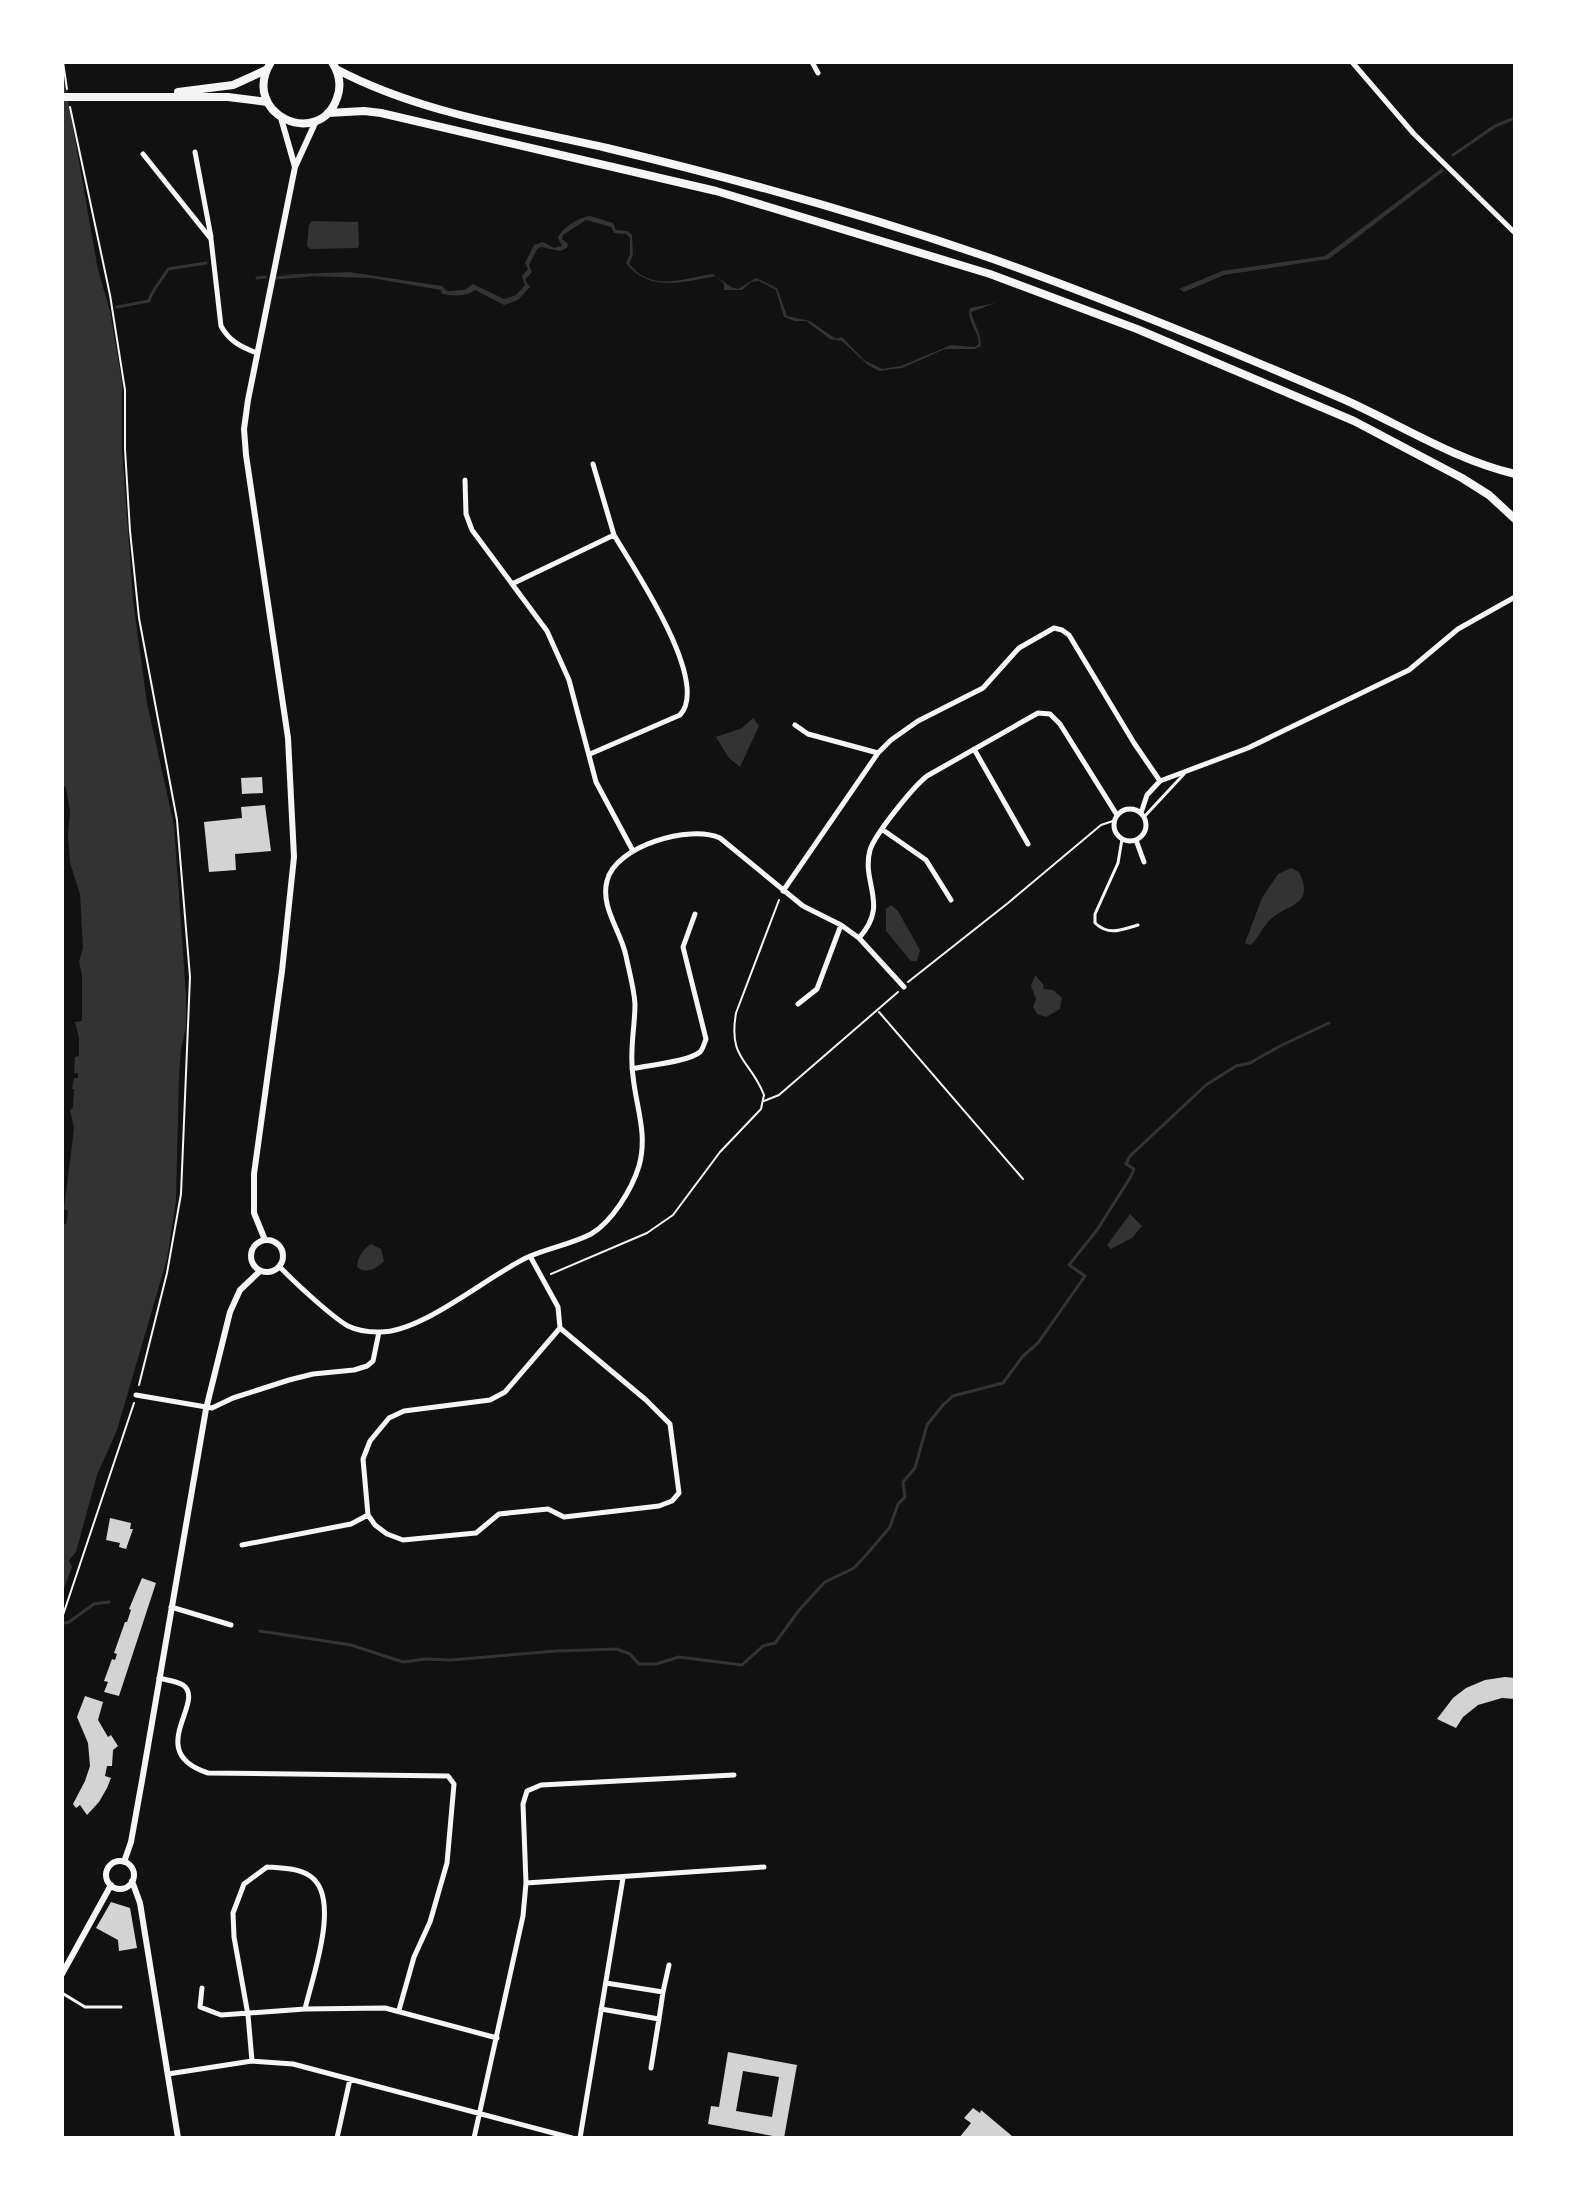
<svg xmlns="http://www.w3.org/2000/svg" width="1577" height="2200" viewBox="0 0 1577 2200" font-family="'Asap Condensed',sans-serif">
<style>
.water{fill:#333}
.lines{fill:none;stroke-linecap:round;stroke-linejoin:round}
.stream{stroke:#333;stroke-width:3}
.building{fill:#d3d3d3;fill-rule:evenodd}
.path{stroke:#f5f5f5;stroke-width:2}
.service{stroke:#f5f5f5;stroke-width:3}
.minor{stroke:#f5f5f5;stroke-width:5}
.tertiary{stroke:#f5f5f5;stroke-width:6}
.primary{stroke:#f5f5f5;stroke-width:8}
</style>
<rect width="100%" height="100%" fill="#111"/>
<!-- water -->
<path class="water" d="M62 65 98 270 110 311 122 382V449L133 600 147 703 174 825 186 995V1026L181 1050 179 1076 176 1201 167 1259 117 1430 97 1475 76 1552 69 1560 72 1567 62 1594V1224H66L68 1211 64 1209 74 1128 70 1110 73 1107 74 1089H72L74 1078H78V1073H74L75 1057 79 1056V1038L75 1022 82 1021V975L79 962 83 948 80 894 70 863 68 835 70 811 66 788 62 783Z
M1442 168 1444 171 1329 259 1224 275 1184 292 1179 289 1222 271 1325 256Z
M590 216 613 223 616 230 627 231 632 235 633 255 629 264C653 293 683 278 713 274L731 287 738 289 756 278 777 288 787 316 810 321 836 339 842 337 864 360 882 369 901 366 951 345 975 347 979 344C979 331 966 321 970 308L996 303 971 312C974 324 981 333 981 346L975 349H945L902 368 879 371 868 365 842 341 830 339 806 321H795L784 317 776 290 759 281 751 282 742 290H724V284L716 276C684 282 649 293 626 263L630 254V238L626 234 614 233 611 227 586 220 563 235 562 239 568 244 567 248 560 251 541 247 537 249 529 265 532 272 525 280 530 287 518 300 504 305 475 290C466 297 453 296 442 294L441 290 371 278 275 275 349 272 442 286 447 291 465 290 473 284 504 299 516 295 525 285 522 276 528 269 525 263 534 245 543 242 554 248 562 246 558 238C562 228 579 217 590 216Z
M312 221 358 222 359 245 358 248 310 249 307 246 309 225Z
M753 718 759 726 740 767 729 758 716 737 742 728Z
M1291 868 1299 872C1315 906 1289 903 1271 919 1263 926 1259 937 1251 945L1245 943 1262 898 1278 874Z
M891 905 898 911 920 950 917 961H911L886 931V909Z
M1035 975 1043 984 1044 989 1053 990 1062 998 1060 1009 1046 1017 1037 1014 1033 1007 1036 999 1031 986Z
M1130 1214 1142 1226 1132 1238 1111 1249 1107 1245Z
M371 1244 381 1249 384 1261C378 1268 365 1275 357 1267 358 1257 362 1250 371 1244Z"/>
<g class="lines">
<!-- stream -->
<path class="stream" d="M1453 155 1495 126 1515 118
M257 278 265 277
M276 278 311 275
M117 307 149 301C151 291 162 280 168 269L206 263
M65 1623 69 1622 94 1604 109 1602
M260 1631 351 1645 403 1662 425 1659 451 1660 556 1651 617 1649 630 1654 639 1664H656L679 1657 742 1665 763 1646 775 1643 800 1609 825 1582 854 1568 867 1554 890 1527 898 1504 905 1497 903 1482 915 1468 927 1425 943 1405 953 1396 1003 1383 1023 1356 1038 1343 1085 1276 1069 1265 1097 1230 1130 1178 1134 1169 1126 1164 1130 1156 1206 1085 1236 1066 1250 1063 1280 1046 1329 1023"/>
</g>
<!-- building -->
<path class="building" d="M262 777 263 793 242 794 241 778Z
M265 805 271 851 235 854 236 870 209 872 204 822 242 818 241 807Z
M110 1518 131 1523 130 1529H133L126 1549 119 1547 120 1543 106 1540Z
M142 1578 156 1583 119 1696 104 1692 108 1682 104 1681 112 1659 115 1660 117 1654 114 1653 125 1622H127L131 1610 129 1609Z
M1505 1677 1515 1678V1699L1502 1698 1478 1705 1463 1717 1456 1728 1437 1719 1453 1698 1466 1688 1485 1680Z
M85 1696 103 1702 98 1720 108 1737 111 1735 118 1746 113 1750 112 1766H107L105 1776 111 1778 107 1788 99 1802 87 1815 80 1805 76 1808 73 1804 85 1781 90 1766 88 1743 77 1717Z
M111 1902 130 1908 137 1948 119 1951 118 1940 96 1928Z
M728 2052 797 2065 784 2138 708 2124 711 2106 719 2107ZM743 2071 779 2077 772 2117 736 2111Z
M973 2108 980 2113 981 2110 1012 2136 1010 2138H959L971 2123 964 2118Z"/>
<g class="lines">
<!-- path -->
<path class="path" d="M63 62 67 89
M70 107 110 295 125 390V449L130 531 139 618 177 820 190 977 181 1194 167 1273 139 1385
M908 982 1008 903 1101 825 1113 821
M879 1012 1023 1179
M764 1101 779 1095 898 992
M551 1274 647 1233 673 1215 720 1152 761 1109 764 1095C750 1059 728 1060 736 1013L779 900
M62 1618 134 1403"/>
<!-- service -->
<path class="service" d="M1144 817 1184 774
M1122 839 1118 863 1095 914V923C1109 936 1121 930 1138 925
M62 1993 85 2007H121"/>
<!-- minor -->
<path class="minor" d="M812 62 818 73
M1352 62 1414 134 1515 233
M195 152 211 237
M143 154 211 239 221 326C229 341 241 347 257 353
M593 464 614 535
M465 480 466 514 472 530 547 631 569 680 596 782 633 851
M514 583 614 535C634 569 711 682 680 715L590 754
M795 725 808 734 878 753
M974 749 1028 844
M1114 825a16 16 0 1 1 32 0a16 16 0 1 1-32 0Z
M1141 813 1147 795 1160 781 1248 748 1409 670 1458 629 1515 597
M883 830 926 860 951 900
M1136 840 1144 862
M783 891 878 753 891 740 918 721 983 688 1019 648 1054 628 1062 630 1069 635 1134 743 1160 781
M859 938C890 904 861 884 870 850 875 834 913 787 927 776L1038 713 1050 714 1060 724 1117 815
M798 1004 817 989 841 925
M632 1069C648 1065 688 1062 700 1052 703 1049 704 1044 706 1039L683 947 695 914
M530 1256 558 1307 560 1328 646 1400 670 1424 679 1493 672 1501 659 1506 564 1517 548 1509 499 1514 476 1533 403 1540 387 1534 375 1525 368 1515 363 1459 370 1441 389 1418 404 1411 490 1400 505 1392 560 1328
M279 1266C293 1281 332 1317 348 1326 356 1330 369 1332 378 1332 421 1334 487 1276 528 1257 548 1248 572 1244 591 1234 612 1222 632 1189 639 1166 648 1134 636 1107 633 1076 629 1051 635 1028 635 1004 634 988 629 971 626 956 621 931 600 907 607 881 615 846 690 824 720 838L803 906 841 925 859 938 904 987
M136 1395 212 1408 233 1398 289 1380 313 1374 354 1370 367 1366 373 1361 379 1332
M242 1545 351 1524 368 1515
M171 1607 231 1625
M159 1678C166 1680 177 1681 183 1685 207 1702 143 1752 208 1773L448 1776 454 1784 447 1863 430 1922 414 1957 399 2010
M526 1883 764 1867
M202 1988 200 2007 221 2015 305 2009 385 2008 497 2038
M663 1992 669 1965
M601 2009 659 2019 663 1992 606 1983
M252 2061 248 2015 234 1937 233 1913 244 1884 267 1867C282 1868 298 1868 310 1876 342 1897 312 1978 305 2009
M651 2068 659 2019
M168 2074 252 2061 293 2064 572 2138
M337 2138 350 2079
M474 2138 523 1916 526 1883 523 1804 527 1791 541 1785 734 1775
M580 2138 623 1878"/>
<!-- tertiary -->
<path class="tertiary" d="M281 118 295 167
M265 1240 254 1213V1174L282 971 294 857 288 738 246 455 244 429 248 400 295 167 316 121
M251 1256a16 16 0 1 1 32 0a16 16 0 1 1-32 0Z
M106 1875a14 14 0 1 1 28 0a14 14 0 1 1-28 0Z
M124 1862 131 1842 143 1775 206 1409 230 1312 240 1290 260 1271
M132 1881 140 1903 178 2138
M62 1974 111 1885"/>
<!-- primary -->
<path class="primary" d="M271 62C239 114 319 150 337 98 342 85 339 73 332 62
M336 69C419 113 516 127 607 148 737 179 866 215 993 259 1111 301 1227 349 1343 399 1399 424 1455 460 1515 474
M178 92 233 85 266 70
M62 97H228L267 102
M328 113 364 111 381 113 716 191 990 274 1137 329 1354 421 1462 478 1489 495 1515 519"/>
</g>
<!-- border -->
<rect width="1577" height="2200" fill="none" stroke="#ffffff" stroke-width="128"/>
</svg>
